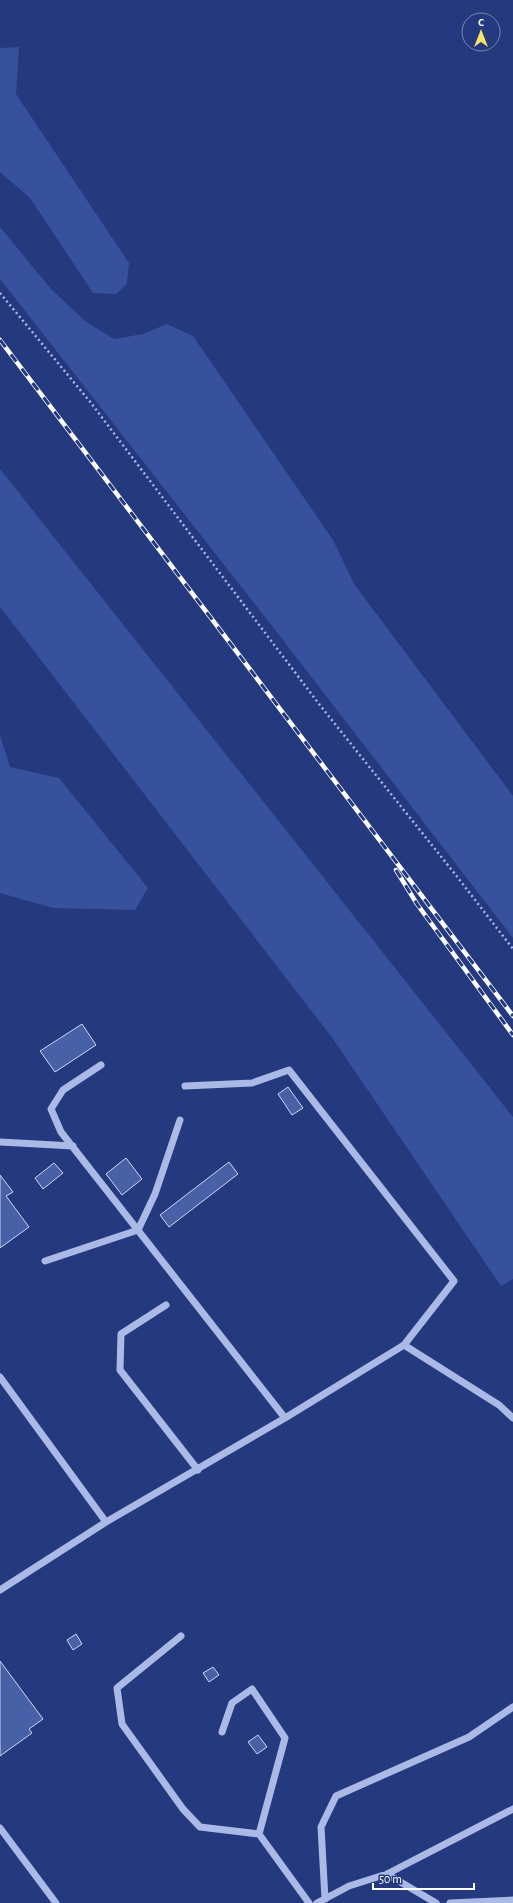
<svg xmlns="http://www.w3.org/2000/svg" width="513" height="1903" viewBox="0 0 513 1903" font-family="'Alegreya Sans',sans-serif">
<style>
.green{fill:#38519c}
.building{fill:#4860a5;stroke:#cdd7f5}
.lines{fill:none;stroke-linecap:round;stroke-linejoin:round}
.path{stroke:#aab9e6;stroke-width:2.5;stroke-dasharray:2 3;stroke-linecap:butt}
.minor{stroke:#aab9e6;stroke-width:7}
.rail-casing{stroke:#fff;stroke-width:4.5}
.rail{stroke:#24397e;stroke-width:3;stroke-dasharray:9;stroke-linecap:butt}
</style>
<rect width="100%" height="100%" fill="#24397e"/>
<!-- green -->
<path class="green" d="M19 47 16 94 129 263 127 283 116 294 93 293 30 198 0 172V48Z
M0 227 52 290 85 321 114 339 143 334 167 324 193 336 333 540 354 584 513 796V938L272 626 0 279Z
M0 469 513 1117V1279L501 1286 333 1039 0 607Z
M0 735 10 767 59 778 148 888 135 910 53 908 0 893Z"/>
<!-- building -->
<path class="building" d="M82 1024 96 1045 55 1072 40 1051Z
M288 1087 303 1108 292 1115 278 1094Z
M126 1158 142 1179 122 1195 106 1174Z
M229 1162 238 1174 169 1227 160 1215Z
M54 1163 63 1173 43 1189 35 1178Z
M0 1175 13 1192 6 1196 29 1227 0 1248Z
M76 1634 82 1644 73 1650 67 1640Z
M0 1661 43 1719 29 1729 32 1733 0 1756Z
M213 1667 219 1675 209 1682 203 1673Z
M258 1735 267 1747 257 1754 248 1742Z"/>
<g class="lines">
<!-- path -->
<path class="path" d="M0 293 91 403 319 704 455 874 513 949"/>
<!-- minor -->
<path class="minor" d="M185 1086 252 1083 289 1070 454 1281 404 1345
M0 1142 73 1146
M45 1261 138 1230 155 1194 180 1120
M166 1305 121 1334 120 1370 198 1470
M0 1377 106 1522
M285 1418 404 1345 499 1405 513 1418
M0 1590 106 1522 285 1418 61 1132 51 1109 63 1090 101 1065
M181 1636 117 1688 122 1724 183 1809 200 1827 259 1834 309 1903
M222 1732 232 1703 252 1689 285 1738 259 1834
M0 1828 56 1903
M387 1874 436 1903
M325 1899 321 1827 336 1796 469 1737 513 1707
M317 1903 349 1886 387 1874 513 1809
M450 1903 513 1900"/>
<!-- rail casing -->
<g class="rail-casing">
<path id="rail" d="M0 340 513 1016
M396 870 417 904 513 1035"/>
</g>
<!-- rail -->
<use href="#rail" class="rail"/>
</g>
<!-- north arrow -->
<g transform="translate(481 32)"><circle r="19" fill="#24397e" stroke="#7c88b2"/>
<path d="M0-3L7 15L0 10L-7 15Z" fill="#f0e46d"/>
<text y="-6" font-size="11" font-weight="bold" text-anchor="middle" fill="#ffffff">С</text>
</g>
<!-- scale -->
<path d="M373 1883v6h101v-6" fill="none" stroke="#ffffff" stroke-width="2"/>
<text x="379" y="1883" font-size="12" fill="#ffffff" stroke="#24397e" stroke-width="3" paint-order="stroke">50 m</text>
</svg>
